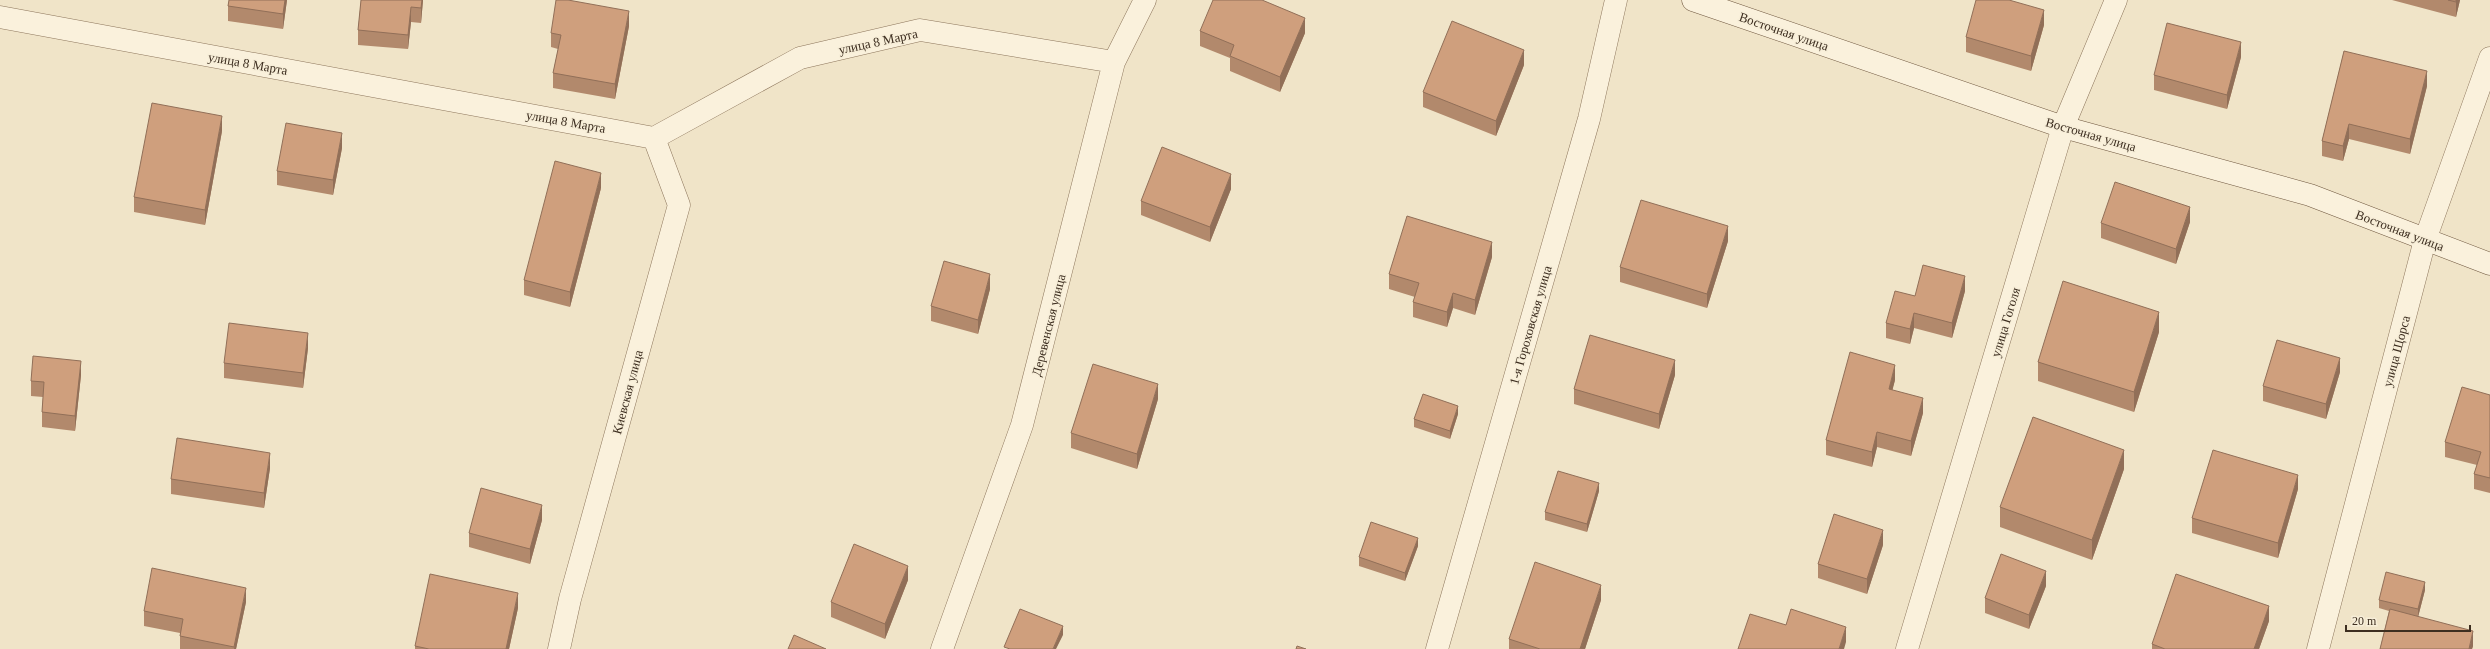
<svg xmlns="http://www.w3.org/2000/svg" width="2490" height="649" viewBox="0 0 2490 649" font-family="'Times New Roman',serif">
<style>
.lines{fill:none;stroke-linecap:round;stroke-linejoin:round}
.street-casing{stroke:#8d765c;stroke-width:23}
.secondary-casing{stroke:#6f573f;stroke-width:23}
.street{stroke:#faf1dc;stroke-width:22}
.secondary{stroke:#faf1dc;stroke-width:22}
.wall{fill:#b2896c}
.shaded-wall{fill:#916f58}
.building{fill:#cf9f7d;stroke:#916f58}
.labels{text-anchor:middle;stroke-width:3;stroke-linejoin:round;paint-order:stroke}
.street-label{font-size:13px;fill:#3d2e20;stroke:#f7eed8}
</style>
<rect width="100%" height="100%" fill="#f0e4c8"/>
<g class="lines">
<!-- street casing -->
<g class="street-casing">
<path id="street" d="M0 17 654 138 800 58 920 30 1114 62
M559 649 570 599 679 205 654 138
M942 649 1022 425 1114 62 1145 0
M1437 649 1589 119 1616 0
M1907 649 2063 127 2116 0
M2318 649 2425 240 2490 58"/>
</g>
<!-- secondary casing -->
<g class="secondary-casing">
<path id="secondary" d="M1693 0 2063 127 2310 195 2490 264"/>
</g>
<!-- street -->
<use href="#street" class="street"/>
<!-- secondary -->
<use href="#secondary" class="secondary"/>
</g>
<!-- wall -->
<path class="wall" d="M229 0H287L283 29 228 21V6Z
M361 0H423L421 23 411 22 408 49 358 45V30Z
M2392 0H2460L2456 17Z
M2044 25 2031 71 1966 52V37Z
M629 26 615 99 553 88V73L558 49 551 47V33Z
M1200 31 1305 33 1280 92 1230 71V58L1200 46Z
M2344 51 2427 86 2410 154 2349 139 2343 161 2322 156V141Z
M2241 57 2227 109 2154 90V75Z
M1524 65 1496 136 1423 107V92Z
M222 131 205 225 134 212V197Z
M342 148 333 195 277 185V171Z
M601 188 570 307 524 295V280Z
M1231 189 1210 242 1141 215V201Z
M2190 222 2176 264 2101 238V223Z
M1728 241 1707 308 1620 282V267Z
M1492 257 1475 315 1453 308 1447 327 1413 317V302L1415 297 1389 289V274Z
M990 289 978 334 931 321V306Z
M1965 291 1952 338 1914 328 1910 344 1886 338V323L1915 296Z
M2159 332 2134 412 2038 381V362Z
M308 348 303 388 224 378V363Z
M2340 372 2326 419 2263 401V386Z
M81 375 75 431 42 427V412L43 397 31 396V381Z
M1675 375 1659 429 1574 404V389Z
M1895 380 1892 390 1923 413 1911 456 1877 447 1872 467 1826 455V440Z
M2490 395V493L2474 489V474L2477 465 2445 457V442Z
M1158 399 1137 469 1071 448V433Z
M1458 414 1450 439 1414 427V419Z
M270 468 264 508 171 494V479Z
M2124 469 2092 560 2000 527V507Z
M2298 489 2278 558 2192 533V518Z
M1599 491 1587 532 1545 520V512Z
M542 520 530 564 469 547V533Z
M1883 545 1867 594 1818 578V564Z
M1418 546 1405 581 1359 566V557Z
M908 580 885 639 831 617V602Z
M2046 586 2029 629 1985 613V598Z
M2425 590 2418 617 2473 646 2472 649H2380L2389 611 2379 608V600Z
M1601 600 1585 649H1509V639Z
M246 602 236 649H180V633L144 626V611Z
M518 608 509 649H415V646Z
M2269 621 2259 649H2152V644Z"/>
<!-- shaded-wall -->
<path class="shaded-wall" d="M285 0H287L283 29V14Z
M422 0H423L421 23V8Z
M2456 0H2460L2456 17Z
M411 7V22L408 49V35Z
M2044 10V25L2031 71V56Z
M629 11V26L615 99V84Z
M1305 18V33L1280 92V77Z
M2241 42V57L2227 109V95Z
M1524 50V65L1496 136V121Z
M2427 71V86L2410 154V139Z
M222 116V131L205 225V210Z
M2349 124V139L2343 161V146Z
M342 133V148L333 195V180Z
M601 173V188L570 307V292Z
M1231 174V189L1210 242V227Z
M2190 207V222L2176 264V249Z
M1728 226V241L1707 308V294Z
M1492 242V257L1475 315V300Z
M990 274V289L978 334V320Z
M1965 276V291L1952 338V323Z
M1453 293V308L1447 327V312Z
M2159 312V332L2134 412V392Z
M1914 313V328L1910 344V329Z
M308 333V348L303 388V373Z
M2340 358V372L2326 419V404Z
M1675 360V375L1659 429V414Z
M81 361V375L75 431V416Z
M1895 365V380L1889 404V389Z
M1158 384V399L1137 469V454Z
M1923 398V413L1911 456V441Z
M1458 406V414L1450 439V431Z
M1877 432V447L1872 467V452Z
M2124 450V469L2092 560V540Z
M270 453V468L264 508V493Z
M2298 475V489L2278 558V543Z
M1599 483V491L1587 532V524Z
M542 505V520L530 564V549Z
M1883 530V545L1867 594V579Z
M1418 538V546L1405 581V573Z
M908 566V580L885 639V624Z
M2046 571V586L2029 629V615Z
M2425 582V590L2418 617V609Z
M1601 585V600L1585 649H1580Z
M246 588V602L236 649H234Z
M518 593V608L509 649H506Z
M2269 606V621L2259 649H2254Z
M1063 626V635L1056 649H1053Z
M1846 627V642L1844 649H1839Z
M2473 631V646L2472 649H2469Z"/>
<!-- building -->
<path class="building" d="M229 0H285L283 14 228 6Z
M361 0H422L421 8 411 7 408 35 358 30Z
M556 0H568L629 11 615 84 553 73 561 35 551 33Z
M1213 0H1262L1305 18 1280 77 1230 56 1234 45 1200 31Z
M1976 0H2009L2044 10 2031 56 1966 37Z
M2448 0H2456V2Z
M1452 21 1524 50 1496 121 1423 92Z
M2167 23 2241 42 2227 95 2154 75Z
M2344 51 2427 71 2410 139 2349 124 2343 146 2322 141Z
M152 103 222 116 205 210 134 197Z
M286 123 342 133 333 180 277 171Z
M1162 147 1231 174 1210 227 1141 201Z
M555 161 601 173 570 292 524 280Z
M2115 182 2190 207 2176 249 2101 223Z
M1641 200 1728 226 1707 294 1620 267Z
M1407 216 1492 242 1475 300 1453 293 1447 312 1413 302 1419 283 1389 274Z
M944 261 990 274 978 320 931 306Z
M1923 265 1965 276 1952 323 1914 313 1910 329 1886 323 1895 291 1915 296Z
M2063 281 2159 312 2134 392 2038 362Z
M229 323 308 333 303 373 224 363Z
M1590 335 1675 360 1659 414 1574 389Z
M2277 340 2340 358 2326 404 2263 386Z
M1850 352 1895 365 1889 389 1923 398 1911 441 1877 432 1872 452 1826 440Z
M33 356 81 361 75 416 42 412 44 382 31 381Z
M1093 364 1158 384 1137 454 1071 433Z
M2462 387 2490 395V478L2474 474 2481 452 2445 442Z
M1423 394 1458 406 1450 431 1414 419Z
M2033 417 2124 450 2092 540 2000 507Z
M177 438 270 453 264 493 171 479Z
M2213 450 2298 475 2278 543 2192 518Z
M1558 471 1599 483 1587 524 1545 512Z
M481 488 542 505 530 549 469 533Z
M1834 514 1883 530 1867 579 1818 564Z
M1371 522 1418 538 1405 573 1359 557Z
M854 544 908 566 885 624 831 602Z
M2001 554 2046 571 2029 615 1985 598Z
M1535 562 1601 585 1580 649H1540L1509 639Z
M152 568 246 588 234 647 180 636 183 619 144 611Z
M2386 572 2425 582 2418 609 2379 600Z
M430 574 518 593 506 649H429L415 646Z
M2176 574 2269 606 2254 649H2165L2152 644Z
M1020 609 1063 626 1053 649H1010L1004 647Z
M1791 609 1846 627 1839 649H1738L1750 614 1786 625Z
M2390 609 2473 631 2469 649H2380Z
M794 635 826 649H788Z
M1297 646 1306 649H1296Z"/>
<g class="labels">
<!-- street labels -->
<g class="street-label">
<text transform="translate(1784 31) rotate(19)" y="5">Восточная улица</text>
<text transform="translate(878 41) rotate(-12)" y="5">улица 8 Марта</text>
<text transform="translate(248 63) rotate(10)" y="5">улица 8 Марта</text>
<text transform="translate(566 121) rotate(10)" y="5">улица 8 Марта</text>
<text transform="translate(2091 134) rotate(16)" y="5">Восточная улица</text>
<text transform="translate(2400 230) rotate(21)" y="5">Восточная улица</text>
<text transform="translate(2005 322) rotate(-73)" y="5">улица Гоголя</text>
<text transform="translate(1048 325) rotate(-76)" y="5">Деревенская улица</text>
<text transform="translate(1530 325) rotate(-74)" y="5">1-я Гороховская улица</text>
<text transform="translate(2396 351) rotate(-75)" y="5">улица Щорса</text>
<text transform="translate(627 392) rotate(-75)" y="5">Киевская улица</text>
</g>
</g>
<!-- scale -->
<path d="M2346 625v6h124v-6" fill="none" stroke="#3d2e20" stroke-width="2"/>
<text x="2352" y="625" font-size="12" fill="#3d2e20" stroke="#f7eed8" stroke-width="3" paint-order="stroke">20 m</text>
</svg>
